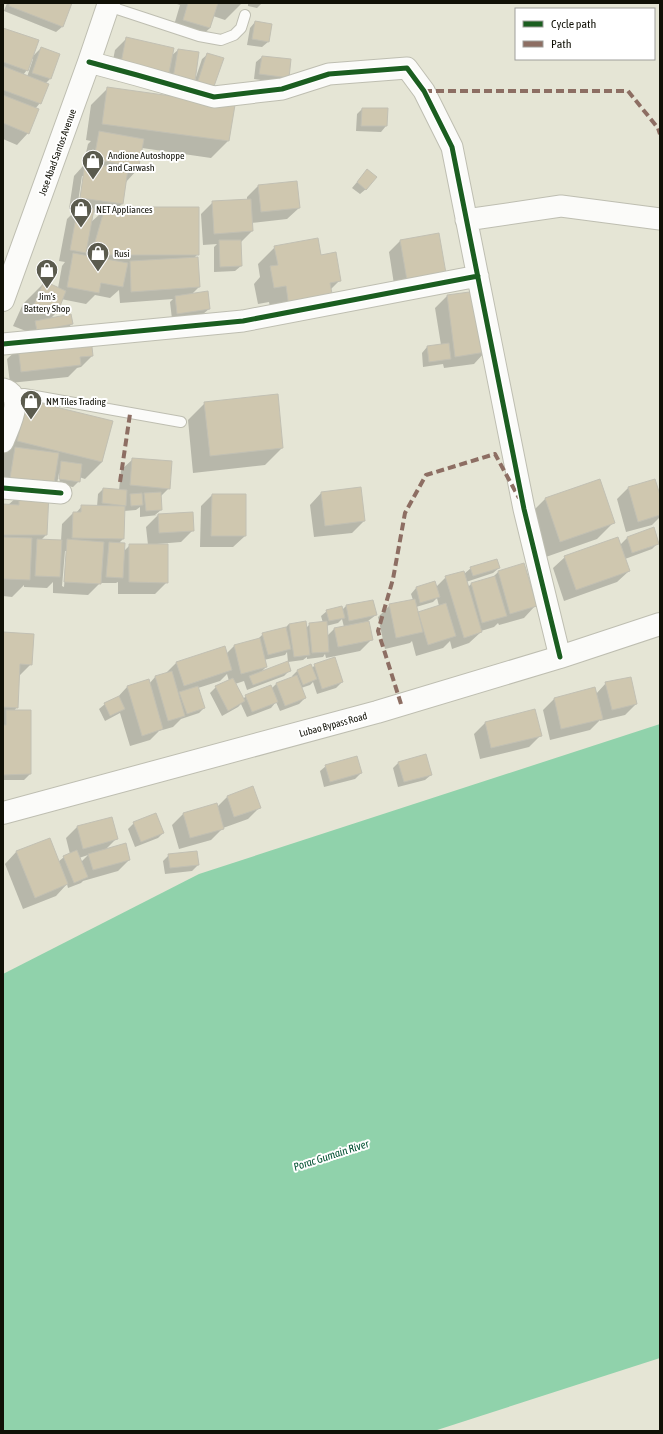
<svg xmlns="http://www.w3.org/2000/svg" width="663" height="1434" viewBox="0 0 663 1434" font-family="'Asap Condensed',sans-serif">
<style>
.water{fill:#90d2ab}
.shadow{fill:#0003;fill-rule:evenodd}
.building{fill:#cfc7af;stroke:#c2c0b3}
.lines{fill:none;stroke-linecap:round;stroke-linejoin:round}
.lane-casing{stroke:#bebeb1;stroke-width:12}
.street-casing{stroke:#bebeb1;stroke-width:23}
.primary-casing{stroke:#bebeb1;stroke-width:24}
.highway-casing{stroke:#bebeb1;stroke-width:24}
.lane{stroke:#fbfbf9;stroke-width:10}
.street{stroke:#fbfbf9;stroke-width:21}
.primary{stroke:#fbfbf9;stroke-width:22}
.highway{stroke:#fbfbf9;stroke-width:22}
.quiet{stroke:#8d6e63;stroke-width:4;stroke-dasharray:8 4;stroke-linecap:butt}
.cycleway-casing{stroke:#fff;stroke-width:8}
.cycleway{stroke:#1b5e20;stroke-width:5}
.labels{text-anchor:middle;stroke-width:4;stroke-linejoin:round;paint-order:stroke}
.street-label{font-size:10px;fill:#101006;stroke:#fff}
.poi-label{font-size:10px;fill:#101006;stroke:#fff;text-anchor:start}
.water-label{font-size:11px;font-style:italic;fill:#005031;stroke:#fff}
</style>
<rect width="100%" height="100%" fill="#e5e5d5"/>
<!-- water -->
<path class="water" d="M660 724V1358L434 1431H3V974L199 874Z"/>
<!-- shadow -->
<path class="shadow" d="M7 3H71L62 27 56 32 4 11Z
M174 3H242L225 20 213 16 210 28 198 39 172 32 180 5Z
M248 3H262L257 8 248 6Z
M255 22 268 42 262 47 247 45 250 28Z
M3 29 32 57 41 48 50 79 45 84 40 103 35 109 28 133 17 145 3 139ZM31 59H33L27 77 23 75 27 70Z
M126 39 171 56 178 50 194 81 110 75 115 50Z
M208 54 213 88 192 89 202 59Z
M262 57 290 60 282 83 254 79 256 62Z
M108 88 228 141 211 158 142 148 137 170 126 182 122 204 117 208 198 254 194 258 199 287 191 295 209 309 203 314 172 319 170 302 173 299 120 303 119 290 110 298 95 295 86 304 61 299 56 313 50 319 72 324 66 329 31 333 13 326 23 304 44 283 58 288 62 266 65 262 59 261 67 219 76 210 69 209 74 176 83 166 88 144 91 141 86 140 91 105ZM82 176H84L80 203 78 202ZM92 212 100 214 90 223Z
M362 109H387L386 126 381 132 356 131 357 114Z
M367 170 366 189 360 194 352 188Z
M258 186 299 208 287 219 251 223 252 231 240 243 241 266 235 271 214 272V247L217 244 203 245 201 214 213 202 247 200V197Z
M400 241 446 278 396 297 389 252Z
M275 247 321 256 340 280 330 290 273 323 269 302 258 304 254 284 260 277 258 264Z
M476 292 485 352 474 364 444 368 443 364 423 367 422 353 427 347 441 345 435 308 447 296Z
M19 348 92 356 81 367 77 368 68 377 10 383 7 359Z
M28 401 112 422 102 462 85 479 79 477V481L73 487 53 484 48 494 46 535 41 540 61 541 62 524 73 513H76L82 506 97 507 98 494 103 489 119 490 121 470 133 459 169 488 160 497 161 510 155 515 192 513 193 530 181 542 157 544 167 582 155 594H118V582L116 583H100L88 595 53 593V582L47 588 24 587V585L12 597 3 596V505H8L16 498 3 496V450L11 418ZM59 473H61L59 484H57ZM140 507V517L158 515 146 527 148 545H130L124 551 118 544 123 539 124 511 136 510ZM65 551H67L64 587 62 586Z
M205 403 282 448 265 465 193 473 188 420Z
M599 480 614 522 597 539 543 558 528 516 545 499Z
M628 488 660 497V517L652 525 626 532 617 499Z
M321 493 364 521 352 533 314 537 310 505Z
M212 495 245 536 233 547H200L201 506Z
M627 538 658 543 652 549 625 559 629 571 617 582 564 601 553 568 565 557 620 545Z
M471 568H499L493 573 466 582 468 587 471 584 492 578 498 572 535 606 524 618 499 625 498 623 494 627 481 631V632L469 643 452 649 450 641 443 648 416 656 412 641 410 643 385 649 378 617 390 605 413 600 411 594 416 588 434 582 436 587 446 577 464 574ZM437 598 439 606 417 613 416 607 433 602Z
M373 601 376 615 368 621 371 640 360 651 326 658 325 654 323 657 307 659V657L303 660 288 662 287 652 285 655 264 660 266 667 260 673 290 670 284 676 247 690 244 681 235 684 243 699 246 696 271 689 277 683 293 678 292 676 298 670 312 668 315 665 342 682 336 688 317 694 313 682 310 685 301 688 305 698 299 704 280 711 276 702 271 708 247 717 241 704 238 707 222 716 210 693 216 687 229 681 227 674 220 681 198 688 204 708 199 713 181 719 173 727 159 731 150 740 130 746 120 713 105 721 99 709 105 704 116 699 127 687 148 681 149 684 155 677 165 674 176 663 226 654 234 646 258 639 263 634 285 628 289 624 306 628 310 624 323 623 321 616 327 611 342 610 346 606ZM342 619 344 627 334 629 327 636 326 626 338 623Z
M3 633 31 664 18 677 17 707 14 711 30 774 24 780H3Z
M606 683 636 704 625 715 600 721V720L590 730 550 740 543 710 554 699 596 694Z
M485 723 541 735 529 747 480 759 474 734Z
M399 762 431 775 425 780 398 787 393 768Z
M326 766 361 773 355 779 324 787 320 771Z
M227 797 259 808 248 819 223 828 211 840 179 849 172 825 184 813 217 807Z
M111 818 116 839 105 850 129 860 118 871 83 881 81 883 68 888 67 884 56 896 23 909 5 864 16 852 49 839 58 862 64 857 70 854 66 838 77 827ZM88 855 81 862 79 858Z
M134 823 163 833 158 838 135 847 128 829Z
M169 855 198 865 192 871 165 874 163 861Z"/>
<!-- building -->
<path class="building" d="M10 3H72L63 27 9 6Z
M188 3H218L210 28 183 20Z
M255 21 272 24 269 42 252 39Z
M3 28 39 40 28 71 3 62Z
M126 37 174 48 169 73 121 63Z
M41 47 60 54 51 79 32 73Z
M178 49 199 52 195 81 173 78Z
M207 53 224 58 213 89 197 84Z
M262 56 291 59 289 78 259 74Z
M3 66 49 84 41 104 3 90Z
M107 87 235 105 229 141 102 124Z
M3 95 39 109 29 134 3 123Z
M362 108H388L387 126H361Z
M99 131 144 139 138 171 118 167 119 164 94 159Z
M85 163 128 169 123 204 80 198Z
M367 169 377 177 366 190 357 182Z
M297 181 300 208 261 212 258 185Z
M251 199 253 231 214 234 212 201Z
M78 206 94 209 86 253 70 250Z
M105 207H199V255H104V252H92Z
M439 233 447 279 408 286 400 240Z
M318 238 321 255 336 252 341 281 330 283 333 299 289 307 286 286 274 288 270 266 278 265 274 246Z
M219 240H241L242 266 220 267Z
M73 253 128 263 123 287 101 283 99 293 67 287Z
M198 257 200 287 131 292 130 261Z
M44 281 66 291 57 314 34 305Z
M208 291 210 309 177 314 175 296Z
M477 291 486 352 455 357 447 295Z
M71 314 73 324 37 331 35 321Z
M91 338 93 356 80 357 81 365 21 372 18 347Z
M449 343 451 359 429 362 427 346Z
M278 394 283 448 210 456 204 402Z
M27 400 113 421 102 462 17 441Z
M15 447 59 453 53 490 9 484Z
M132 458 172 461 170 489 130 485Z
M61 461 82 464 80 482 59 479Z
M600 479 615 523 560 542 545 498Z
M655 479 660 495V515L638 522 628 487Z
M361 487 365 521 325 526 321 492Z
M103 488 127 490 126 506 102 503Z
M161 492 162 510 146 511 144 493Z
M19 493H49L47 535H3V504L19 505Z
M142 493 143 505 131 506 130 494Z
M212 494H246V536H211Z
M81 505 125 506 124 539 72 538 73 512H81Z
M193 512 194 531 159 533 158 514Z
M654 527 659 544 632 553 627 537Z
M3 537 32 538 30 580 3 579Z
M618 537 630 571 576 590 564 556Z
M37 539 62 540 60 577 35 576Z
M67 539 104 542 101 584 64 582Z
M109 542 125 543 123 578 106 577Z
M129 544H168V583L129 582Z
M497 559 500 568 473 576 470 567Z
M524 563 537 606 510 614 498 571Z
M464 571 482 632 464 638 445 576Z
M495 576 507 616 482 623 471 583Z
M435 581 440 597 420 603 416 587Z
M415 599 423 632 396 638 389 604Z
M373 600 377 615 349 621 346 605Z
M446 603 456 636 428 645 418 612Z
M342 606 345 618 329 621 326 610Z
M306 621 310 655 294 657 289 624Z
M327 621 329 652 312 653 309 623Z
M369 621 373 640 338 647 334 628Z
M286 627 291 649 268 655 262 633Z
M3 632 34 634 32 665 20 664 18 708 3 707Z
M260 638 267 667 241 674 234 645Z
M225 646 232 670 184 686 176 662Z
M335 657 343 682 322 689 314 664Z
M288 661 291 671 253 685 249 676Z
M311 664 317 679 303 685 297 670Z
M172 671 185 716 168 721 155 676Z
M297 675 306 698 285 706 276 683Z
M631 677 637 704 612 710 605 682Z
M233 678 245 701 228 711 215 686Z
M149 679 163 729 142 736 127 686Z
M271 685 278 702 252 712 245 695Z
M198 686 205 708 187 714 179 692Z
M595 687 603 719 561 729 554 698Z
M119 696 125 709 110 716 104 703Z
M535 709 542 736 491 748 485 722Z
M6 710H31V774L3 775V725H6Z
M426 754 432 775 404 782 398 762Z
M357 756 362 773 330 782 325 765Z
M253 786 261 808 234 817 227 796Z
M217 803 224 829 190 838 183 813Z
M156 813 164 833 141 842 133 822Z
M112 817 118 839 83 849 77 826Z
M50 838 68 884 35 898 16 851Z
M126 843 130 860 93 870 88 854Z
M77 850 88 877 74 883 63 856Z
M197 851 199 865 170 868 168 854Z"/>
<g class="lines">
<!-- lane casing -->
<g class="lane-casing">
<path id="lane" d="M108 6 199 36 221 40 234 35 241 28 245 15
M13 395 24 394 181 422"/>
</g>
<!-- street casing -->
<g class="street-casing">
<path id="street" d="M89 62 137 75 214 97 282 89 329 74 407 68 424 91 452 147 524 509 560 657
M466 220 561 206 660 219
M3 344 243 321 478 276
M3 389C27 395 8 428 3 442
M3 488 61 493"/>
</g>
<!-- primary casing -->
<g class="primary-casing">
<path id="primary" d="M3 300 89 62 109 3"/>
</g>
<!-- highway casing -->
<g class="highway-casing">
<path id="highway" d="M3 813 377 712 560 657 660 624"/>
</g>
<!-- lane -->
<use href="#lane" class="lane"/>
<!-- street -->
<use href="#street" class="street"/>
<!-- primary -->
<use href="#primary" class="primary"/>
<!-- highway -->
<use href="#highway" class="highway"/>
<!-- quiet -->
<path class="quiet" d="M424 91H628L658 128 660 134
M120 482 130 414
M401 704 378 631 393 579 405 513 426 475 495 454 519 498"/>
<!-- cycleway casing -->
<g class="cycleway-casing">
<path id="cycleway" d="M89 62 137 75 214 97 282 89 329 74 407 68 424 91 452 147 524 509 560 657
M3 344 243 321 478 276
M3 488 61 493"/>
</g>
<!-- cycleway -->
<use href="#cycleway" class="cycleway"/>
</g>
<!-- icons -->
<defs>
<g id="shop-pin" transform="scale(1.15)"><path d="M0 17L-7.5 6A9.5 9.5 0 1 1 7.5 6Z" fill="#5b5b4e" stroke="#fff"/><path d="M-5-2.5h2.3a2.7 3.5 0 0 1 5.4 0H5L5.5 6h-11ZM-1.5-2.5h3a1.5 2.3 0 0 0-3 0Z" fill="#fff"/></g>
</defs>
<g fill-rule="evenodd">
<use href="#shop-pin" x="93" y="161"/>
<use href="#shop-pin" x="81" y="209"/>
<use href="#shop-pin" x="98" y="253"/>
<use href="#shop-pin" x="47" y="270"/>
<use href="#shop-pin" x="31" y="401"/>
</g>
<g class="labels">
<!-- street labels -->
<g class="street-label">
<text transform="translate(57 152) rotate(-70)" y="4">Jose Abad Santos Avenue</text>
<text transform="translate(333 724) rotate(-15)" y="4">Lubao Bypass Road</text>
</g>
<!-- poi labels -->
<g class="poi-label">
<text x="108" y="159">Andione Autoshoppe<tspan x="108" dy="12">and Carwash</tspan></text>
<text x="96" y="213">NET Appliances</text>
<text x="114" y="257">Rusi</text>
<text x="47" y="300" text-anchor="middle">Jim's<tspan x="47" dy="12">Battery Shop</tspan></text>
<text x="46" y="405">NM Tiles Trading</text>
</g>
<!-- water labels -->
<g class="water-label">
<text transform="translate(331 1155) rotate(-18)" y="4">Porac Gumain River</text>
</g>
</g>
<!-- border -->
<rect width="663" height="1434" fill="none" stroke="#101006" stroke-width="8"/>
<!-- legend -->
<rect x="515" y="8" width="140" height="52" fill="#ffffff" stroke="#9f9f9b"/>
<rect x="523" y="21" width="20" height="6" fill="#1b5e20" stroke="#9f9f9b"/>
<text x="551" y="28" font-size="12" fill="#101006">Cycle path</text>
<rect x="523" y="41" width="20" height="6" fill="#8d6e63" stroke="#9f9f9b"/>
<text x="551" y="48" font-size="12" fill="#101006">Path</text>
</svg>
